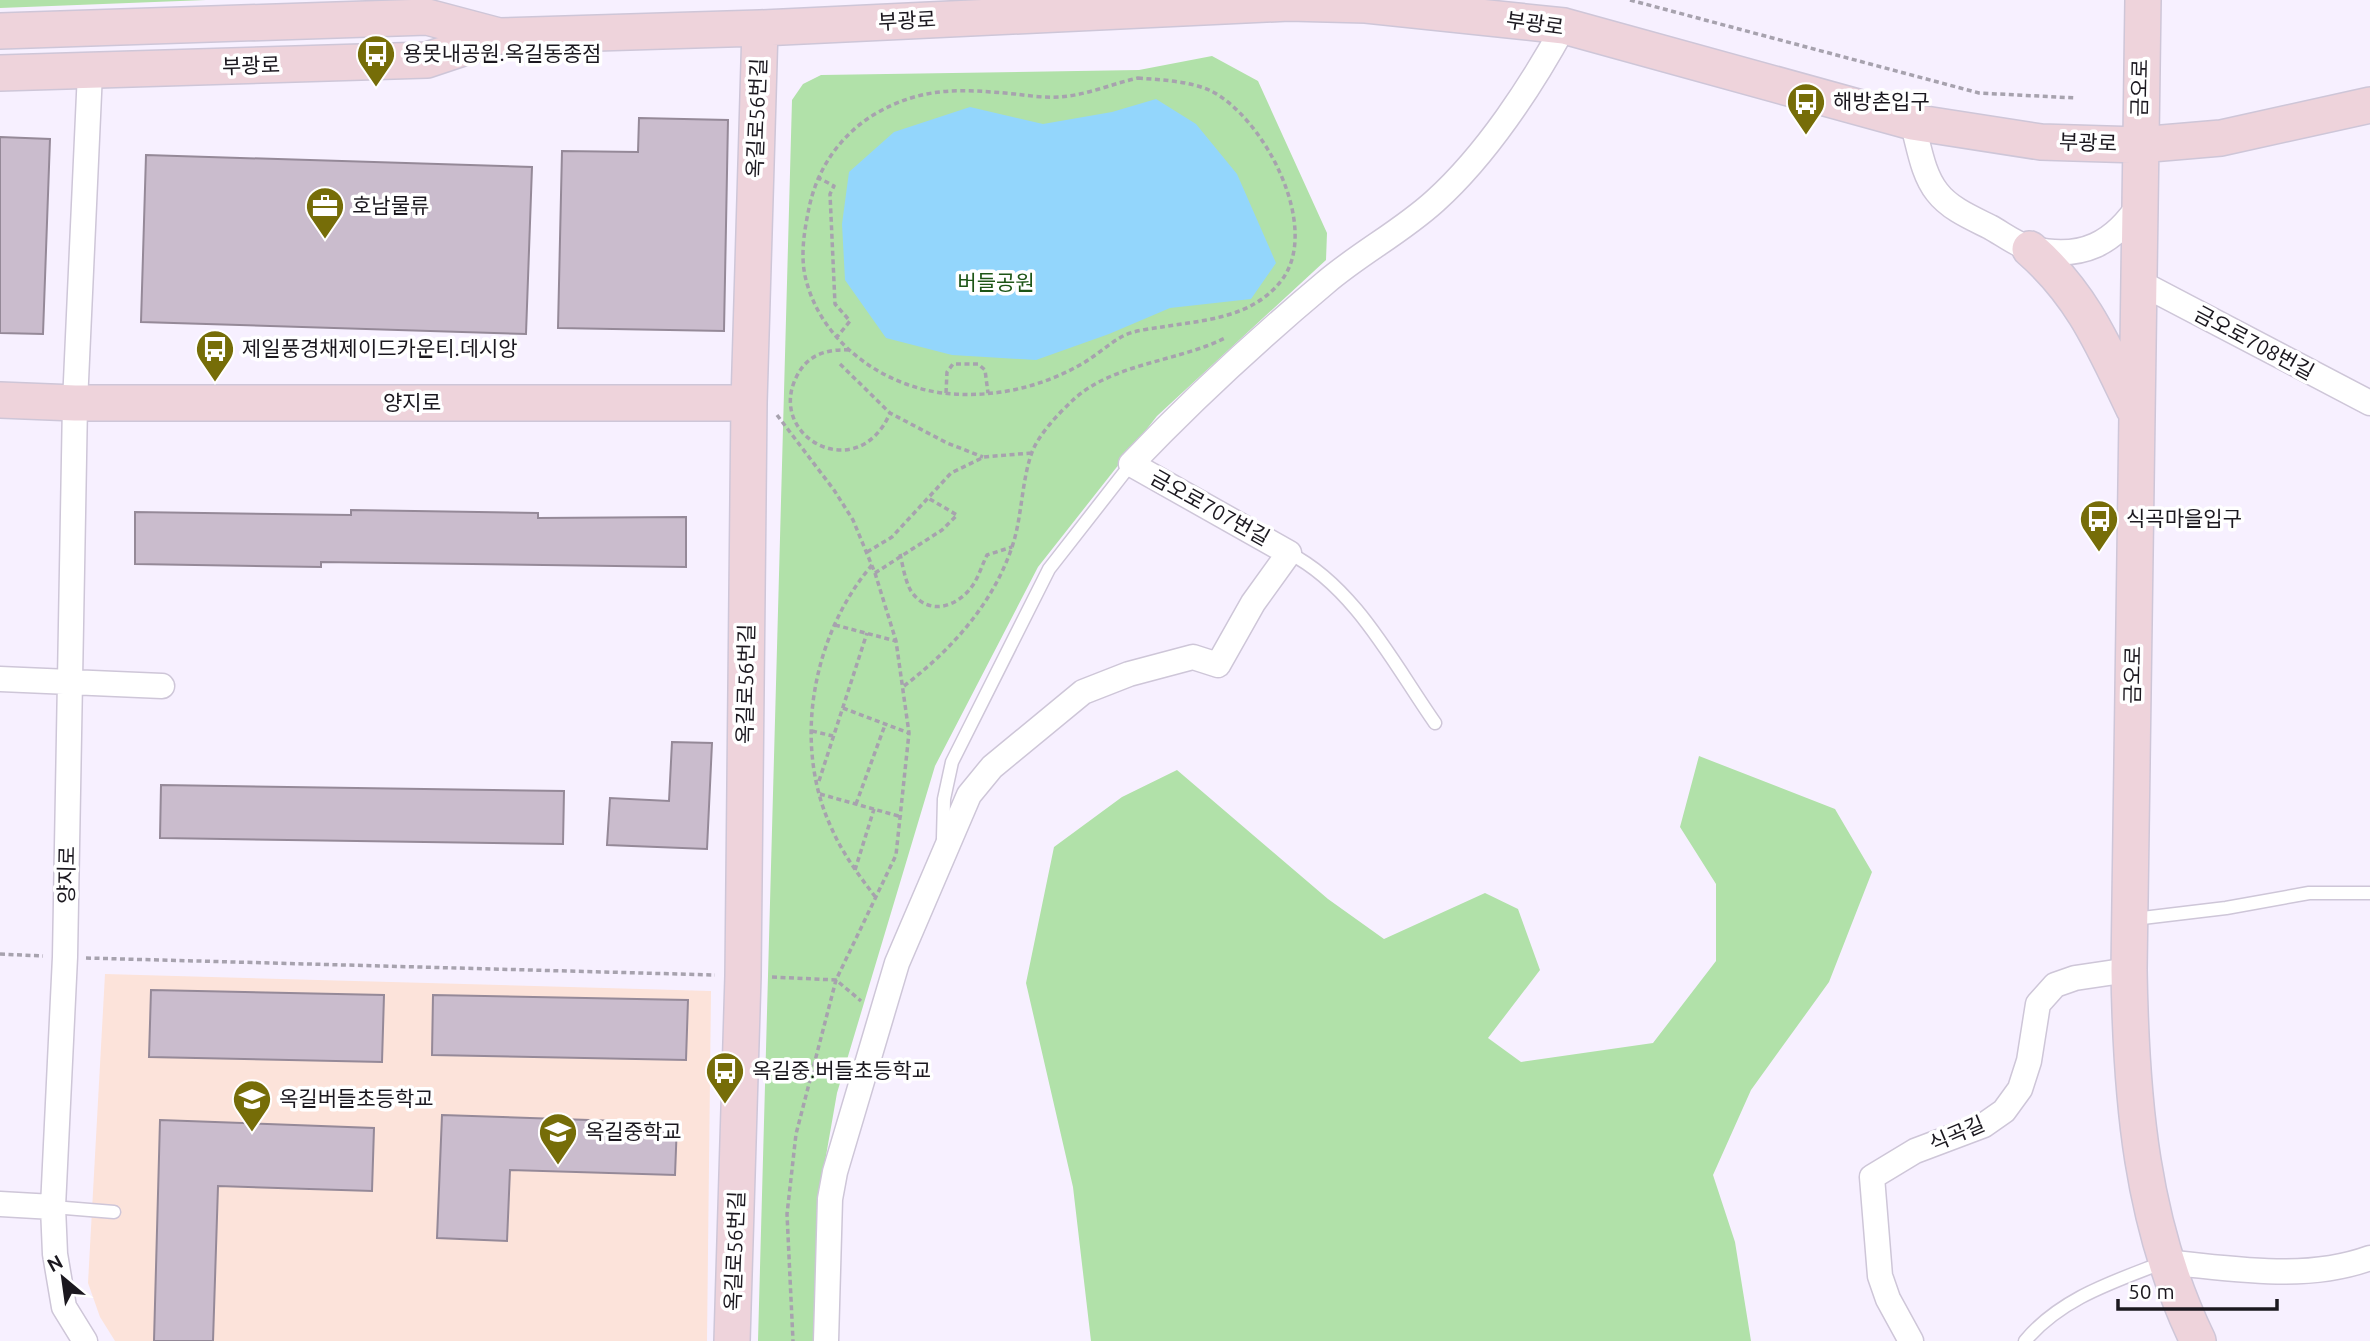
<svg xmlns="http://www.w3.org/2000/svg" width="2370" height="1341" viewBox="0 0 2370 1341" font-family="Ubuntu,'Noto Sans KR',sans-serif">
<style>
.education{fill:#fce3da}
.green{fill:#b1e1a9}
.water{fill:#93d6fc}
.building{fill:#cabccd;stroke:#958998;stroke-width:2}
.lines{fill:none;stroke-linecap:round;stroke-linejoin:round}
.lane-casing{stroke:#cec6d8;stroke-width:15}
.street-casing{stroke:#cec6d8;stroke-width:27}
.secondary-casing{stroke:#cec6d8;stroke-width:38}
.path{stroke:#a7a2ae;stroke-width:3.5;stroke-dasharray:5 3.5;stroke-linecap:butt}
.lane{stroke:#fff;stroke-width:12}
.street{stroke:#fff;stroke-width:24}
.secondary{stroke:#eed3db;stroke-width:35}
.labels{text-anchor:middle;stroke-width:7;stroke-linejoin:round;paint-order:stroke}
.street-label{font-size:21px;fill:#1b181f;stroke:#fff}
.poi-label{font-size:21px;fill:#1b181f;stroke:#fff;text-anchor:start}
.park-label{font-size:21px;fill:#1d5516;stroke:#fff}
</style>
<rect width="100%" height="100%" fill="#f7f0ff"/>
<!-- education -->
<path class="education" d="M105 974 711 991 707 1341H115L100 1317 88 1283Z"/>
<!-- green -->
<path class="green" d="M0 0H206L0 8Z
M1212 56 1258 81 1327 233 1326 260 1157 416 1038 567 935 766 837 1093 817 1207 815 1341H758L792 100 803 84 821 75 1139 70Z
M1699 756 1835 809 1872 872 1829 982 1751 1090 1713 1175 1735 1242 1751 1341H1091L1073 1187 1026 983 1054 847 1122 797 1177 770 1328 899 1384 939 1485 893 1518 909 1540 970 1488 1038 1521 1062 1653 1043 1716 961V884L1680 827Z"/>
<!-- water -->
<path class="water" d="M1156 99 1196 124 1237 174 1276 263 1251 299 1170 308 1109 334 1036 360 952 355 886 338 845 280 842 224 849 172 894 132 970 107 1043 124 1112 112Z"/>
<!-- building -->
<path class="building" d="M639 118 728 120 724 331 558 328 562 151 638 152Z
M0 137 50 139 43 334 0 333Z
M146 155 532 167 526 334 141 322Z
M351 510 538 513V518L686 517V567L321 562V567L135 564V512L351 515Z
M672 742 712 743 707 849 607 845 610 798 669 801Z
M161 785 564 791 563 844 160 838Z
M151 990 384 995 382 1062 149 1057Z
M433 995 688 1000 686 1060 432 1055Z
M442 1115 677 1123 675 1175 510 1170 507 1241 437 1238Z
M160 1120 374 1128 372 1191 218 1186 213 1341H154Z"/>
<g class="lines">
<!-- lane casing -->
<g class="lane-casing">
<path id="lane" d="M1289 553C1355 587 1393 663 1435 723
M943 838 944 799 952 762 1049 569 1131 464
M2134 919 2226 908 2309 893H2370
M53 1207 114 1212
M2025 1341C2061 1298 2113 1282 2164 1262"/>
</g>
<!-- street casing -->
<g class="street-casing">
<path id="street" d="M1912 122C1919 145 1922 173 1937 192 1950 209 1972 218 1990 227 2003 234 2018 246 2033 249 2082 260 2114 244 2141 202
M2139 282 2370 403
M0 679 162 686
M0 1204 53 1207
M2164 1262C2233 1268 2304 1282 2370 1258
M85 1341 64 1307 55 1254 53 1207 65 957 75 403 90 72
M826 1341 830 1199 835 1172 897 963 969 795 992 767 1083 692 1129 674 1193 657 1218 665 1253 603 1289 553 1131 464C1192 400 1257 340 1325 283 1360 253 1401 232 1435 201 1486 155 1532 85 1564 26
M1911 1341 1888 1299 1880 1276 1872 1177 1915 1151 1984 1125 2004 1111 2020 1089 2029 1061 2038 1004 2055 985 2075 978 2129 970"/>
</g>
<!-- secondary casing -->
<g class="secondary-casing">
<path id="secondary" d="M2143 0 2129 970C2131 1099 2141 1224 2198 1341
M0 31 427 17 499 36
M0 73 427 60 499 36 760 28 1289 3 1366 5 1564 26 1912 122 2041 142 2139 145 2221 138 2370 105
M2030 249C2083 295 2104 347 2134 409
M0 400 75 403H749
M732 1341 743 976 749 403 760 28"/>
</g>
<!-- path -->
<path class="path" d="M1630 0 1979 93 2076 98
M1138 78C1162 80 1188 81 1209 90 1263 115 1323 228 1281 281 1252 318 1205 320 1162 327 1150 329 1135 330 1123 336 1110 343 1098 354 1085 362 1045 386 999 397 953 394 889 390 823 346 806 280 800 257 804 232 809 208 817 169 840 135 875 114 923 86 962 89 1015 94 1032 96 1051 99 1068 96 1092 93 1115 83 1138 78Z
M817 177 834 186 830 194 835 304 850 321 837 337
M849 350C831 349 812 353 801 369 758 433 857 490 890 413
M840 364 890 413 947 443 983 457
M946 393 947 372 953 364H978L985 370 988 393
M777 415 834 490 853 520 875 573 896 641 909 733 896 855 836 980 796 1134 787 1214 793 1341
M867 552 892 537 951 473 984 457 1031 453
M900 554C903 566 905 581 911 591 928 617 958 607 973 585 979 576 982 565 987 555L1012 547
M872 565C813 634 792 743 831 827 842 853 860 877 877 899
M875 573 942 530 957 515 928 498
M835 625 896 641
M904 686C951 650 991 606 1011 550 1022 520 1021 485 1031 455 1037 436 1058 414 1073 400 1113 363 1177 362 1225 338
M843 708 909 733
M812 731 833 736
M819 781 867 633
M820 794 902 817
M856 804 885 725
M855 870 874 809
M0 954 43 956
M86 958 715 975
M772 977 836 980 861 1001"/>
<!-- lane -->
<use href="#lane" class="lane"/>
<!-- street -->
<use href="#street" class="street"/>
<!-- secondary -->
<use href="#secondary" class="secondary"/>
</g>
<!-- icons -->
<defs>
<g id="bus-pin" transform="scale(2.0125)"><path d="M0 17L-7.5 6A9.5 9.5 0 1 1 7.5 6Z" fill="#766d08" stroke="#fff"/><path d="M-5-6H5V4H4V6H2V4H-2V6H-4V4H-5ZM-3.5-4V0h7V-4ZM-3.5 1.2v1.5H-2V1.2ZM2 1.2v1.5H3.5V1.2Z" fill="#fff"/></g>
<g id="office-pin" transform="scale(2.0125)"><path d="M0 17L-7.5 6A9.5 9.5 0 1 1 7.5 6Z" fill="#766d08" stroke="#fff"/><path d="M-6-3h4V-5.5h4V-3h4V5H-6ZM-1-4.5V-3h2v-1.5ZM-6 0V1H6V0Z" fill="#fff"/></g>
<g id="school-pin" transform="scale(2.0125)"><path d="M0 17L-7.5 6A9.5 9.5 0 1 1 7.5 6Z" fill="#766d08" stroke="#fff"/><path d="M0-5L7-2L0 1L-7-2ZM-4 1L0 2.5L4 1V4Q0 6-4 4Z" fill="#fff"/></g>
</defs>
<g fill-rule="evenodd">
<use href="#bus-pin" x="376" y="54"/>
<use href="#bus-pin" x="1806" y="102"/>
<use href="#office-pin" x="325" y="206"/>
<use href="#bus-pin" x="215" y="349"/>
<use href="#bus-pin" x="2099" y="519"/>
<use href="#bus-pin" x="725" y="1071"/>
<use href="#school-pin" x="252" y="1099"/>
<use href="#school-pin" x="558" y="1132"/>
</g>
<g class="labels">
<!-- street labels -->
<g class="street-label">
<text transform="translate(907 21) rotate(-3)" y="7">부광로</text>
<text transform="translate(1535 24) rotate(8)" y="7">부광로</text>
<text transform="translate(251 66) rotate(-2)" y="7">부광로</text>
<text transform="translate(2140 88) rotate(-89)" y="7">금오로</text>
<text transform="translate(757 118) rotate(-88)" y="7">옥길로56번길</text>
<text transform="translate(2088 143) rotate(2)" y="7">부광로</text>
<text transform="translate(2254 343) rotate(28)" y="7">금오로708번길</text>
<text x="412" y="410">양지로</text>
<text transform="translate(1210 508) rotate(29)" y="7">금오로707번길</text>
<text transform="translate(2133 675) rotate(-89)" y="7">금오로</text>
<text transform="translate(746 684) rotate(-89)" y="7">옥길로56번길</text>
<text transform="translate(67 875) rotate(-89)" y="7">양지로</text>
<text transform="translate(1957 1134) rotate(-23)" y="7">식곡길</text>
<text transform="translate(735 1251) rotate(-88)" y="7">옥길로56번길</text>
</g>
<!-- poi labels -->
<g class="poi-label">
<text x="403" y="61">용못내공원.옥길동종점</text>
<text x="1833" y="109">해방촌입구</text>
<text x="352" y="213">호남물류</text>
<text x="242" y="356">제일풍경채제이드카운티.데시앙</text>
<text x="2126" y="526">식곡마을입구</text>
<text x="752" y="1078">옥길중.버들초등학교</text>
<text x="279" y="1106">옥길버들초등학교</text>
<text x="585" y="1139">옥길중학교</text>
</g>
<!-- park labels -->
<g class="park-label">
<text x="996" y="290">버들공원</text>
</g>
</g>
<!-- north arrow -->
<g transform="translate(63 1278) rotate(331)" stroke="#ffffff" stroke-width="5" paint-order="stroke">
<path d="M0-5L12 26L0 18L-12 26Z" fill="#1b181f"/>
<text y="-10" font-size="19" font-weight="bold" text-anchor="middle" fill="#1b181f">N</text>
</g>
<!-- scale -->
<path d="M2118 1299v10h159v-10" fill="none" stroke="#1b181f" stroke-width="3.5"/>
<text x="2128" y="1299" font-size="21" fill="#1b181f" stroke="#ffffff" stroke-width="5" paint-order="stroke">50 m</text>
</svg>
